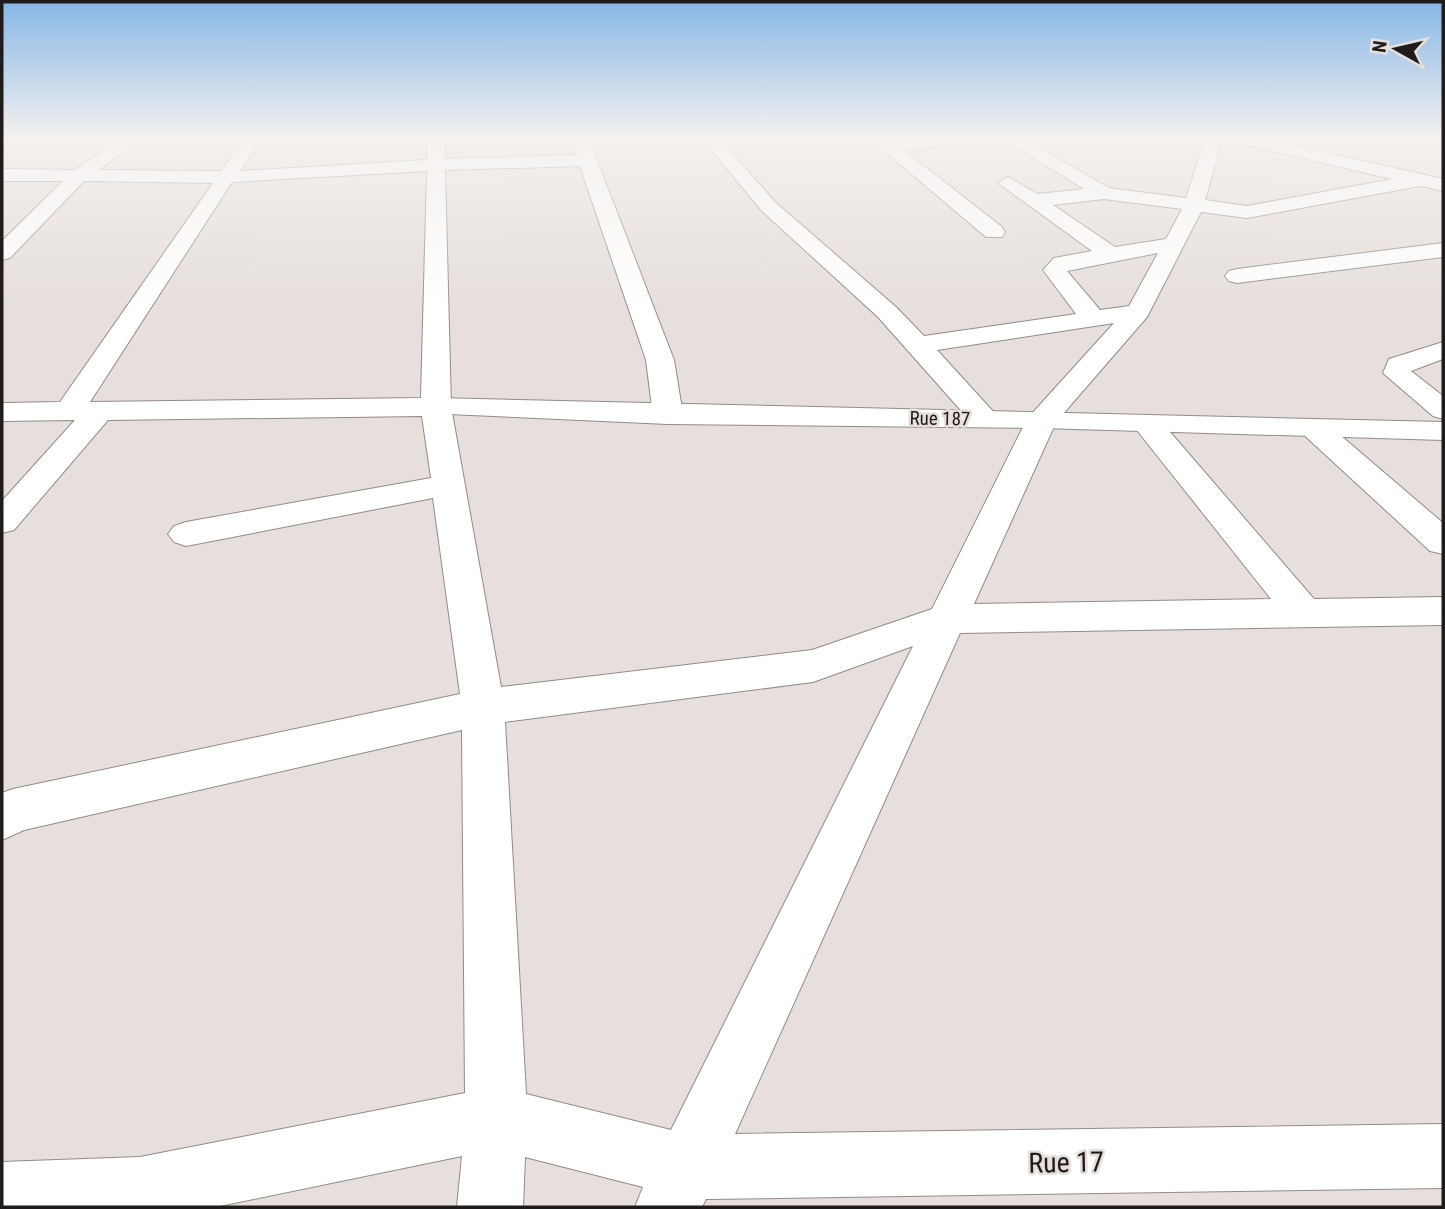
<svg xmlns="http://www.w3.org/2000/svg" width="1445" height="1209" viewBox="0 0 1445 1209" font-family="'Roboto Condensed',sans-serif">
<style>
.lines{fill:none;stroke-linecap:round;stroke-linejoin:round}
.street-casing{stroke:#928c88;stroke-width:2}
.secondary-casing{stroke:#928c88;stroke-width:2}
.street{fill:#fff;fill-rule:evenodd}
.secondary{fill:#fff;fill-rule:evenodd}
.labels{text-anchor:middle;stroke-width:5;stroke-linejoin:round;paint-order:stroke}
.far-street-label{font-size:19px;fill:#1f1c1b;stroke:#e6dfdb}
.near-street-label{font-size:28px;fill:#1f1c1b;stroke:#e6dfdb}
</style>
<rect width="100%" height="100%" fill="#e6dfdb"/>
<g class="lines">
<!-- street casing -->
<g class="street-casing">
<path id="street" d="M124 137H144L99 170 221 171 245 137H262L240 171 427 160 428 137H444L445 159 577 155 570 137H588L674 360 683 415 679 421 668 424 657 421 653 415 646 360 580 166 445 170 451 407 501 687 812 650 932 609 1027 419 1114 323 937 350 999 418 995 424 984 427 973 424 878 317 761 210 701 137H718L775 202 896 307 924 336 1076 314 1043 270 1054 258 1092 251 998 183 1008 177 1038 194 1084 189 1001 137H1021L1109 188 1186 198 1206 137H1223L1205 200 1247 206 1420 174 1427 176 1430 180 1420 186 1247 218 1201 212 1147 317 1056 422 974 604 1271 599 1132 424 1136 418 1147 415 1158 418 1314 599 1443 597V625L960 633 735 1134 1443 1124V1188L706 1199 702 1207H635L643 1187 525 1157 523 1207H457L462 1156 215 1207H2V1162L140 1157 465 1093 462 730 24 830 2 840V793L13 789 460 694 433 498 186 546 174 542 168 534 174 526 186 522 431 478 422 416 108 420 14 530 2 533V501L75 420 2 421V403L60 402 213 183 84 181 10 258 2 260V241L63 181H2V169L75 170ZM427 171 421 398 90 402 232 182ZM1104 199 1182 209 1166 239 1115 247 1053 205ZM1158 253 1129 306 1100 310 1067 271ZM913 646 671 1130 526 1094 505 722 813 682Z
M868 137H887L894 142 931 137H969L961 142 905 151 1002 227 1005 232 1002 237H986Z
M1443 243V257L1237 283 1229 281 1225 276 1229 271 1237 269Z
M1443 342V359L1411 371 1443 396V419L1433 416 1383 373 1389 359Z
M1315 420 1326 423 1443 523V554L1430 551 1304 435 1300 429 1304 423Z"/>
</g>
<!-- secondary casing -->
<g class="secondary-casing">
<path id="secondary" d="M1227 137H1257L1443 179V191L1230 141Z
M436 398 1443 422V440L1042 428 668 424 426 413 421 407 426 401Z"/>
</g>
<!-- street -->
<use href="#street" class="street"/>
<!-- secondary -->
<use href="#secondary" class="secondary"/>
</g>
<!-- sky -->
<linearGradient id="sky" x2="0" y2="1"><stop stop-color="#86b6e6"/><stop offset="0.45" stop-color="#f4f1ef"/><stop offset="1" stop-color="#f4f1ef" stop-opacity="0"/></linearGradient>
<rect width="1445" height="306" fill="url(#sky)"/>
<g class="labels">
<!-- far-street labels -->
<g class="far-street-label">
<text transform="translate(940 418) rotate(1)" y="7">Rue 187</text>
</g>
<!-- near-street labels -->
<g class="near-street-label">
<text transform="translate(1066 1162) rotate(-1)" y="10">Rue 17</text>
</g>
</g>
<!-- border -->
<rect width="1445" height="1209" fill="none" stroke="#1f1c1b" stroke-width="7"/>
<!-- north arrow -->
<g transform="translate(1396 49) rotate(278)" stroke="#e6dfdb" stroke-width="5" paint-order="stroke">
<path d="M0-5L12 26L0 18L-12 26Z" fill="#1f1c1b"/>
<text y="-10" font-size="19" font-weight="bold" text-anchor="middle" fill="#1f1c1b">N</text>
</g>
</svg>
